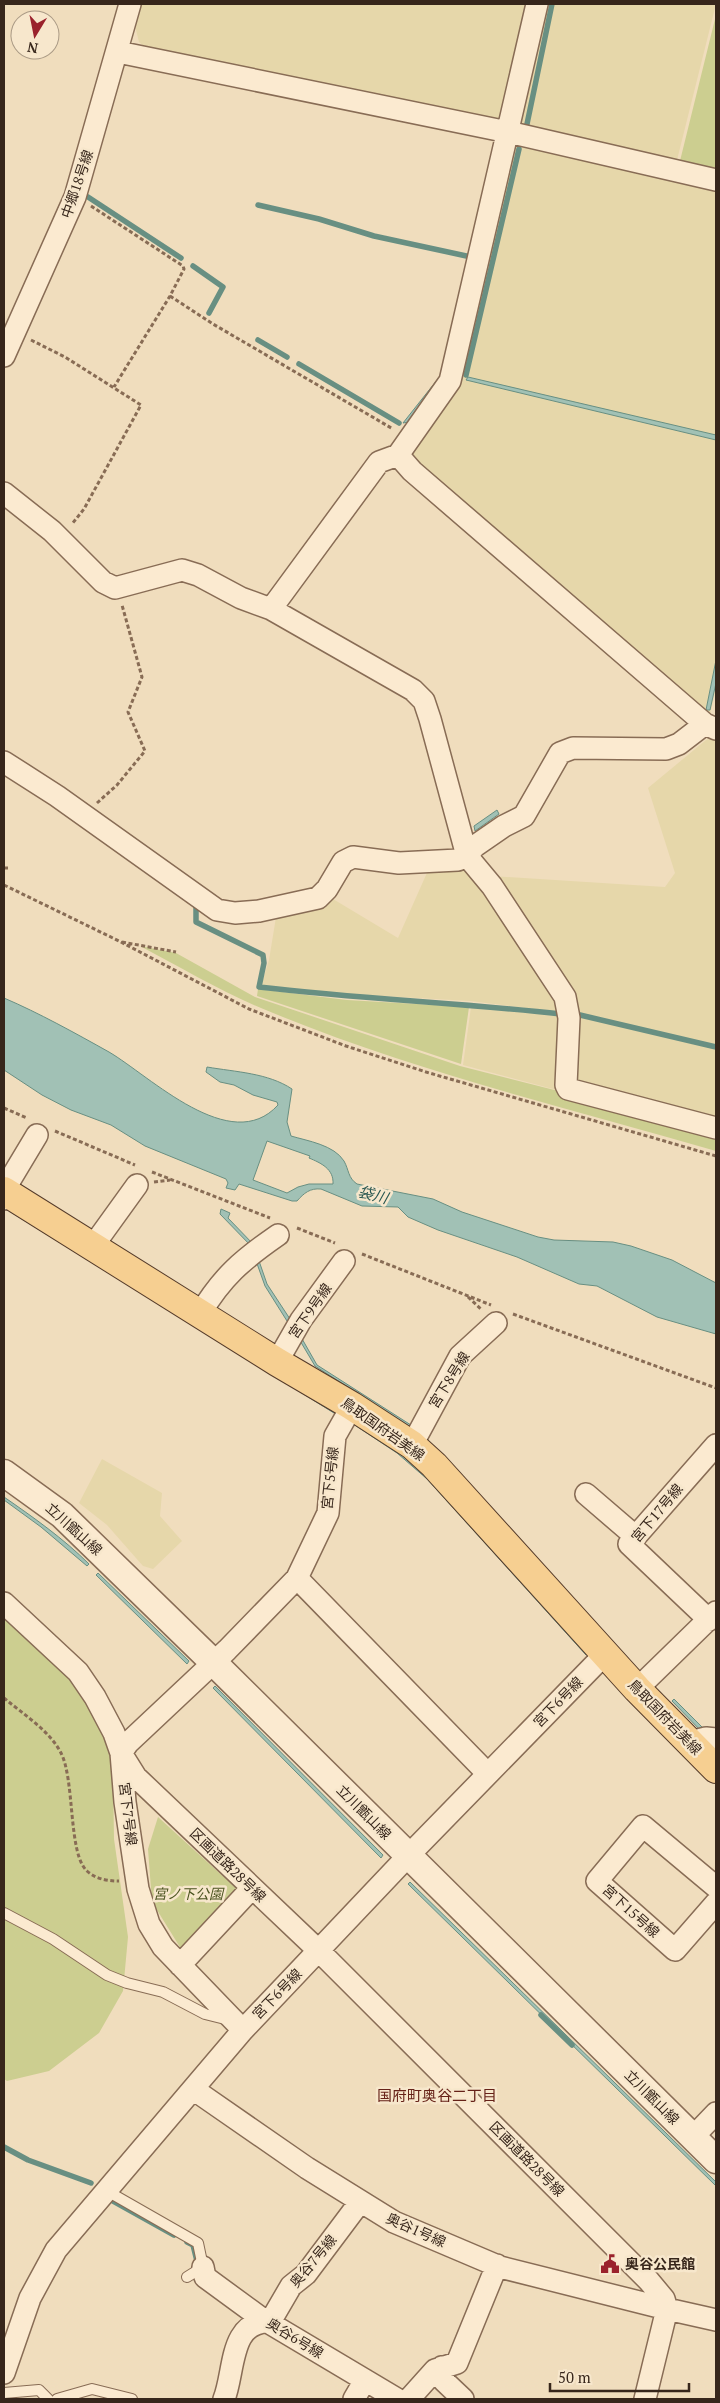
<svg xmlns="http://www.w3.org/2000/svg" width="720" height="2403" viewBox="0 0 720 2403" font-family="'PT Serif','Noto Sans JP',serif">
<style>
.farmland{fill:#e6d7aa}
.green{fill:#ccce90}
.water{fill:#a1c1b5;stroke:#688f82;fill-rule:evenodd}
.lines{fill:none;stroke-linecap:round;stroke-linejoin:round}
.stream{stroke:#688f82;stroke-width:5.5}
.service-casing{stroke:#886c55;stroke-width:12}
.minor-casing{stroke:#886c55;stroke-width:24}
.tertiary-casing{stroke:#886c55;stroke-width:29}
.primary-casing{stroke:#553b2a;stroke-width:30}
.path{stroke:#886c55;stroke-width:3;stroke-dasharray:4 2.5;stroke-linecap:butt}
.service{stroke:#fbead0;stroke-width:10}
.minor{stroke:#fbead0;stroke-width:21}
.tertiary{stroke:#fbead0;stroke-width:26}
.primary{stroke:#f6cf91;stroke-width:28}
.labels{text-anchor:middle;stroke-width:5;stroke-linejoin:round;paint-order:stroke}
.street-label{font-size:14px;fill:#37261b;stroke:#f7e7cc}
.park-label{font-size:14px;font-style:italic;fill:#4b5420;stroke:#f7e7cc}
.poi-label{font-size:14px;font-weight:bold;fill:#37261b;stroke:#f7e7cc;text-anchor:start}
.water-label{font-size:15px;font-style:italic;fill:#295751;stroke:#f7e7cc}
.neighbourhood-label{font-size:15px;fill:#662218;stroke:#f7e7cc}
</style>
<rect width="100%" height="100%" fill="#f0ddbd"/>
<!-- farmland -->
<path class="farmland" d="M139 4H531L499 124 147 49 139 42 134 22Z
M543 4H716L676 164 517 128Z
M515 139 716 185V688L709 719 632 648 623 637 620 642 413 459 412 452 452 393Z
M716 736V1124L569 1086 574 1015 491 876 665 887 675 873 648 788 706 740Z
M460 863 475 873 564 1013 470 1001 346 994 261 986 269 960 277 911 328 896 398 938 430 866Z
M471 1007 565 1016 564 1092 463 1065Z
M102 1459 162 1493 160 1516 182 1541 153 1569 143 1566 107 1525 79 1503Z"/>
<!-- green -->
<path class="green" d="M716 15V173L679 165Z
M140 946 176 953 255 997 460 1066 716 1131V1151C564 1107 408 1070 261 1008 220 991 180 967 140 946Z
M258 989 347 1000 469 1007 461 1064 257 996Z
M4 1608 53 1655 109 1731 113 1774 114 1839 128 1937 123 1991 99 2033 49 2071 7 2081 4 2079Z
M158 1817 239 1891 183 1952 152 1902 148 1849Z"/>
<!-- water -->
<path class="water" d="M441 375 440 382 409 422 403 423Z
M468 377 716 435V440L466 380Z
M716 660V683L710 710H706Z
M497 810 499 814 475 831 474 826Z
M4 998C39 1013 75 1033 109 1052 150 1076 231 1157 278 1105L277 1102 253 1095 234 1085 220 1082 206 1072 207 1067C236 1072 268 1073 292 1089L287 1122 291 1136C308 1141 334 1145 344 1161 349 1170 348 1178 357 1184L433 1199 462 1212 538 1237 554 1240 613 1242 631 1246 672 1260 716 1283V1334L657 1317 597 1286 579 1284 517 1257 438 1230 408 1217 398 1207 362 1206 321 1189C310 1188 304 1193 297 1201H292L239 1184 235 1190 226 1188 228 1183 226 1179 145 1146 111 1125 71 1110 42 1095 4 1070ZM267 1141 310 1156 309 1158C321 1163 334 1169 333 1184H309L298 1187 287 1193 253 1180Z
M10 1208 343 1416 342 1418 9 1211Z
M221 1209 230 1213 228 1218 254 1245 252 1247 220 1214Z
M255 1258H258L267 1284 290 1319 287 1321 265 1286Z
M301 1337 317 1365 414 1427 413 1429 315 1366 299 1339Z
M348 1417 397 1450 425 1473 588 1653 586 1655 427 1479 397 1453 347 1420Z
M4 1497C33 1517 64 1539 89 1564L87 1566 41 1527 4 1500Z
M98 1573 189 1661 187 1664 96 1575Z
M215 1686 383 1855 381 1858 213 1688Z
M674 1699 706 1731 703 1733 672 1701Z
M410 1882 716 2182V2186L408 1884Z"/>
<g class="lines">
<!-- stream -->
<path class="stream" d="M527 124 552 4
M88 197 181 258
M258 205 319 219 374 236 471 257V260
M193 266 223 287 209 313
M258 340 287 357
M299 364 399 423
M466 375 519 149
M196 902V922L263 955 264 963 259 987C360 999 461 1003 561 1014
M580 1015 716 1047
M541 2015 572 2045
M4 2147 28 2160 91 2183
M113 2201 174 2235
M187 2242 193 2245 197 2261"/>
<!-- service casing -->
<g class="service-casing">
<path id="service" d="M4 1913 53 1939 107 1975 127 1983 163 1992 205 2014 229 2020
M107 2191 198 2243 203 2267 187 2277
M4 2393 39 2390 48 2399
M57 2399 92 2389 132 2399"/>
</g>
<!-- minor casing -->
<g class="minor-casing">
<path id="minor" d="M118 52 508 132 716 180
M4 356 75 197 130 4
M398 455 412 471 705 724 716 729
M4 493 52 531 103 582 115 588 182 570 198 575 241 598 271 609 413 690 424 701 430 719 467 856 492 886 565 997 569 1018 566 1085 568 1089 716 1128
M271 609 379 462 398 455 450 381 537 4
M4 762 57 796 217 910 235 913 259 911 318 898 327 889 343 862 353 857 399 863 458 860 467 856 475 846 504 826 524 816 560 753 573 748 666 749 679 744 705 724
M4 1199 10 1180 37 1135
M93 1246 137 1185
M200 1314C222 1277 242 1260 278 1235
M277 1362 301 1320 344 1261
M412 1445 460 1356 496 1323
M586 1494 636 1537
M297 1578 328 1513 335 1436 352 1406
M4 1603 78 1672 95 1697 114 1733 121 1753 125 1802 138 1889 149 1924 163 1947 243 2030
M709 1620 629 1544 716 1445
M637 1689 716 1612
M690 1742 706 1738 716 1739
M488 1774 297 1578 227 1650 128 1743 121 1753 136 1777 319 1951 649 2281 664 2299 667 2309 716 2320
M716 1887 643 1826 597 1881 675 1950 716 1903
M180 1965 252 1888
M193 2089 307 2168 394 2222 500 2267 667 2309 645 2399
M693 2137 716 2113
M203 2267 205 2277 261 2318 397 2399
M442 2367 444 2381 463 2399
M4 2373 30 2298 56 2250 243 2030 408 1856 605 1654
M224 2399C235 2372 229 2320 270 2322L291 2286 306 2274 360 2202
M354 2399 365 2380
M409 2399 435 2370 457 2363 497 2265"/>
</g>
<!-- tertiary casing -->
<g class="tertiary-casing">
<path id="tertiary" d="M4 1473 62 1515 214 1663 716 2160"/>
</g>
<!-- primary casing -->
<g class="primary-casing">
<path id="primary" d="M4 1191 277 1362 352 1406 412 1445 434 1465 637 1689 716 1769"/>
</g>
<!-- path -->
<path class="path" d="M91 206 183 266 184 269 170 296 114 387
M170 296 213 324 393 429
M31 340 65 357 141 405 84 509 72 524
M97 803 117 785 145 751 128 712 142 677 122 605
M4 868H9
M4 885 119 941 249 1009 346 1046 426 1072 716 1156
M122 942 176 952
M4 1108 27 1118
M55 1131 135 1165
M152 1172 270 1218
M154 1182 170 1180
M297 1228 335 1243
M362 1254 491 1305
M468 1297 482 1310
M513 1314 716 1388
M4 1698C23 1714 50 1731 61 1753 75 1780 68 1854 87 1871 96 1879 107 1881 119 1881"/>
<!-- service -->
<use href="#service" class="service"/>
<!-- minor -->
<use href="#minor" class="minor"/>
<!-- tertiary -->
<use href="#tertiary" class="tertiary"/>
<!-- primary -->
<use href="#primary" class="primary"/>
</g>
<!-- icons -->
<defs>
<g id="civic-bare" transform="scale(1.5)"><path d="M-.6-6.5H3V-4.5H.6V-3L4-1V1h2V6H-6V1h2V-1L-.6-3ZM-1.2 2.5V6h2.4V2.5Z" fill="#9a222c" stroke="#f7e7cc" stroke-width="2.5" paint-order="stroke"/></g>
</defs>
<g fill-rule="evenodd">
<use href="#civic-bare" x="610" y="2264"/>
</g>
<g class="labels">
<!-- street labels -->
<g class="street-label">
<text transform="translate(77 184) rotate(-71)" y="5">中郷18号線</text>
<text transform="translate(310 1311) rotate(-55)" y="5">宮下9号線</text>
<text transform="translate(449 1380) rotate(-58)" y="5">宮下8号線</text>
<text transform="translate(383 1429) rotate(35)" y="5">鳥取国府岩美線</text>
<text transform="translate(330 1478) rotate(-84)" y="5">宮下5号線</text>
<text transform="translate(657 1513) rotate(-50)" y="5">宮下17号線</text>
<text transform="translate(74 1529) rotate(42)" y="5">立川甑山線</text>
<text transform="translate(558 1702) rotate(-46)" y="5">宮下6号線</text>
<text transform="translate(665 1717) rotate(46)" y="5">鳥取国府岩美線</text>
<text transform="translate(364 1812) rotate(45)" y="5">立川甑山線</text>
<text transform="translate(128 1814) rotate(83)" y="5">宮下7号線</text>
<text transform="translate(228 1865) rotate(44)" y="5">区画道路28号線</text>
<text transform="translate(631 1911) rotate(42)" y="5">宮下15号線</text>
<text transform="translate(277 1994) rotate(-46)" y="5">宮下6号線</text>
<text transform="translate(652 2097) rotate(45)" y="5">立川甑山線</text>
<text transform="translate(527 2159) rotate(45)" y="5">区画道路28号線</text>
<text transform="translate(416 2230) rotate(24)" y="5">奥谷1号線</text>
<text transform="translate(313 2261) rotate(-50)" y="5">奥谷7号線</text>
<text transform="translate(295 2338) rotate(31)" y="5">奥谷6号線</text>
</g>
<!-- park labels -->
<g class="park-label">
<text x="188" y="1899">宮ノ下公園</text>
</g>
<!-- poi labels -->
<g class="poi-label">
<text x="625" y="2269">奥谷公民館</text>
</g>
<!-- water labels -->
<g class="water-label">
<text transform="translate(373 1195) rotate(15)" y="5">袋川</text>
</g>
<!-- neighbourhood labels -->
<g class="neighbourhood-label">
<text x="437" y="2101">国府町奥谷二丁目</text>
</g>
</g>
<!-- border -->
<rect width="720" height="2403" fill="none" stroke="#37261b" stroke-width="10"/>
<!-- north arrow -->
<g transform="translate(35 35) rotate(190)"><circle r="24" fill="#f7e7cc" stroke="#aa9a85"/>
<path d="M0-4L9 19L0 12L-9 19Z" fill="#9a222c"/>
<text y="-8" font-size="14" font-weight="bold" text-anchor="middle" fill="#37261b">N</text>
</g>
<!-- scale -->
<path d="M550 2383v8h139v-8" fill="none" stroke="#37261b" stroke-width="2.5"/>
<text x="558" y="2383" font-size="15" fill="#37261b" stroke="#f7e7cc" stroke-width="4" paint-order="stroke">50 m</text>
</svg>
